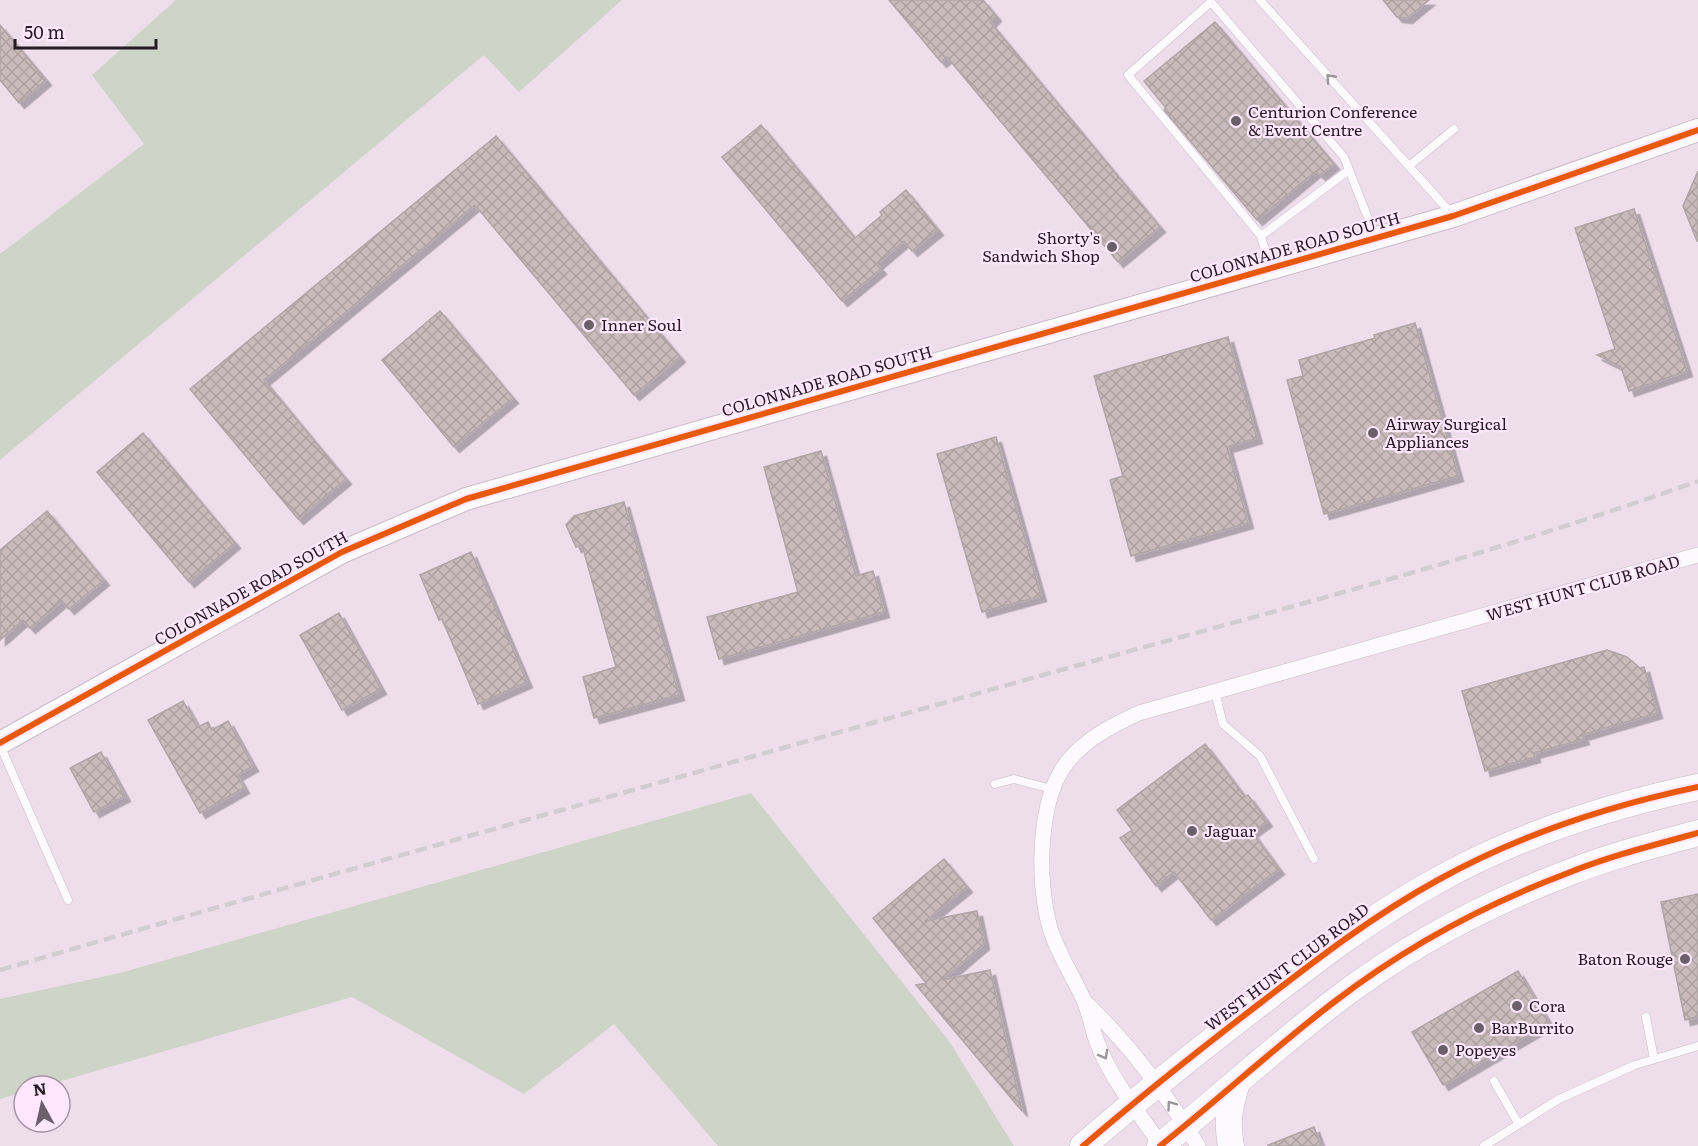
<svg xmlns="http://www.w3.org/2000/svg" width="1698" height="1146" viewBox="0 0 1698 1146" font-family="Literata,serif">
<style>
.grass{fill:#ced4c7}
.building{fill:url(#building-cross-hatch);stroke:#b0a5a7;stroke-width:1.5;filter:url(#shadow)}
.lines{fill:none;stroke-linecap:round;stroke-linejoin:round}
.lane-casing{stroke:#c9bcc8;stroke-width:9}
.street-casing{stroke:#c9bcc8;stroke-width:16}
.secondary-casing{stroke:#c9bcc8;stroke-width:24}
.primary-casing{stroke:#c9bcc8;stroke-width:27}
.lane{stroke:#fcfafc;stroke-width:8}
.street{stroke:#fcfafc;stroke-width:15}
.secondary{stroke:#fcfafc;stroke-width:22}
.primary{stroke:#fcfafc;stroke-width:26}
.rail{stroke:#d2cdd2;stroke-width:4.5;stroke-dasharray:12 6;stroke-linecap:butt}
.cycleway-casing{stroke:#fee7fc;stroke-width:10}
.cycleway{stroke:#e8590c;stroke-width:6}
.oneway{stroke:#9b969b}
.poi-dot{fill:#6b5f6a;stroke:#fee7fc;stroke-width:2}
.labels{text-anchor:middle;stroke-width:4.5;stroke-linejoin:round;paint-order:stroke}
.poi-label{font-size:16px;fill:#251b24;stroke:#fee7fc;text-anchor:start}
.street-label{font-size:16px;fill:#251b24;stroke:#fee7fc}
</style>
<defs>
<pattern id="building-cross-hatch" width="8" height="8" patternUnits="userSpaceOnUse" patternTransform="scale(1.5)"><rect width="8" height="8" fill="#c9bbbb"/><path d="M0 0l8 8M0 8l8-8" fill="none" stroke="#aca0a1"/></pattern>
<filter id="shadow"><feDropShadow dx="5.5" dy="5.5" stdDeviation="0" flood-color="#0004"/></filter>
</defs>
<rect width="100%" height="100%" fill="#eedeec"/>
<!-- grass -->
<path class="grass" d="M176 0H622L519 92 484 55 0 460V254L144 144 92 75Z
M751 793 949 1041 1014 1146H718L614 1024 524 1094 352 997 44 1086H24V1092L0 1099V999L120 973Z"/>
<!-- building -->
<path class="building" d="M889 0H983L996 16 990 22 1160 227 1118 262 947 57 941 62Z
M1383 0H1429L1407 18 1397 17Z
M1215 22 1334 164 1320 175 1316 171 1257 220 1164 110 1166 108 1144 81Z
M0 25 46 80 19 103 0 80Z
M761 125 855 238 882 215 880 212 906 190 938 230 912 251 904 241 877 264 881 269 842 301 722 157Z
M496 136 680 357 634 395 475 205 264 380 346 479 298 519 190 389Z
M1698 171V241H1697L1683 206Z
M1634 209 1687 371 1629 391 1621 367 1597 355 1615 349 1575 228Z
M440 311 513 398 454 447 382 360Z
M1415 323 1458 476 1324 514 1287 380 1303 376 1299 360 1375 338 1374 335Z
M1228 337 1257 438 1227 447 1248 523 1131 556 1110 480 1123 476 1094 376Z
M143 433 235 543 189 582 97 472Z
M996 437 1041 596 982 612 937 454Z
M821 451 856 576 873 571 884 612 719 659 707 617 798 592 764 467Z
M624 502 679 695 594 718 583 677 616 667 582 545 576 547 566 525 574 516Z
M47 511 104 580 69 609 62 601 30 628 23 620 0 640V550Z
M471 552 527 682 478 704 442 619 439 620 420 575Z
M339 613 381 689 342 710 300 635Z
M1607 650 1627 657 1640 668 1644 667 1657 713 1582 735 1584 739 1534 753 1535 757 1485 771 1462 691Z
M183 701 198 727 208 722 212 730 228 721 253 766 237 775 244 788 200 813 148 720Z
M1205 744 1245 797 1248 795 1267 821 1252 832 1279 869 1211 920 1174 872 1156 886 1120 838 1132 830 1117 810Z
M101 752 125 796 94 812 70 768Z
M944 859 967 887 925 921 977 911 984 944 942 980 990 970 1022 1111 916 985 926 983 873 918Z
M1698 894V1017L1685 1020 1661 902Z
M1518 971 1549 1023 1443 1085 1412 1032Z
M1314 1127 1321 1146H1268V1145Z"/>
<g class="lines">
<!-- lane casing -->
<g class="lane-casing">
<path id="lane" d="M1260 0 1450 212
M1409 166 1454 129
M1261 236 1349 170
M1269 265 1261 236 1128 75 1211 2 1344 157 1375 236
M1215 692 1223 724 1260 756 1314 859
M0 745 68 900
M995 784 1014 779 1052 789
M1646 1017 1654 1059
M1494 1081 1518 1123
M1484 1146 1559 1099 1635 1065 1698 1046"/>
</g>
<!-- street casing -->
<g class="street-casing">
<path id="street" d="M1087 1004C1130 1045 1167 1095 1198 1146
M1162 1146C1139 1114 1111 1079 1097 1042 1092 1029 1090 1015 1085 1003 1074 977 1058 955 1050 928 1037 883 1037 799 1068 761 1087 738 1113 725 1139 713L1698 555"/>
</g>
<!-- secondary casing -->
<g class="secondary-casing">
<path id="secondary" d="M0 743 342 552 466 499 1453 216 1698 130"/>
</g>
<!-- primary casing -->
<g class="primary-casing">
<path id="primary" d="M1083 1146C1140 1097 1199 1050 1259 1004 1317 959 1374 915 1438 880 1519 835 1608 806 1698 787
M1160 1146C1219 1099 1274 1048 1334 1002 1404 948 1486 904 1568 873 1610 856 1654 845 1698 833
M1231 1146C1226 1121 1230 1106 1237 1082"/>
</g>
<!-- lane -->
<use href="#lane" class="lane"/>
<!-- street -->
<use href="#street" class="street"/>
<!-- secondary -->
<use href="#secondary" class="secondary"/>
<!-- primary -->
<use href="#primary" class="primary"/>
<!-- rail -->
<path class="rail" d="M0 970C347 869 695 773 1043 675 1262 614 1484 558 1698 481"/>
<!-- cycleway casing -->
<g class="cycleway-casing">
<path id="cycleway" d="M0 743 342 552 466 499 1453 216 1698 130
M1083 1146C1140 1097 1199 1050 1259 1004 1317 959 1374 915 1438 880 1519 835 1608 806 1698 787
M1160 1146C1219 1099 1274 1048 1334 1002 1404 948 1486 904 1568 873 1610 856 1654 845 1698 833"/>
</g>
<!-- cycleway -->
<use href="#cycleway" class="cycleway"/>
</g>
<!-- one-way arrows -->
<defs><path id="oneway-chevron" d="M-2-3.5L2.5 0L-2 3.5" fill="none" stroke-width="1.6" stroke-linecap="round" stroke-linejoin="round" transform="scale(1.5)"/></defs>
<g class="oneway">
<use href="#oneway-chevron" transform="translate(1330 78) rotate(-132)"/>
<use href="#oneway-chevron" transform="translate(1104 1055) rotate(61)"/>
<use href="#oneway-chevron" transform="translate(1171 1105) rotate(-126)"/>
</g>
<!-- markers -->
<g class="poi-dot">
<circle cx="1236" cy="121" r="6"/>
<circle cx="1112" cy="247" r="6"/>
<circle cx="589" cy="325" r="6"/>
<circle cx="1373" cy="433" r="6"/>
<circle cx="1192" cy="831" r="6"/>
<circle cx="1685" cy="959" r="6"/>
<circle cx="1517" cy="1006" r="6"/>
<circle cx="1479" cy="1028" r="6"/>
<circle cx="1443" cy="1050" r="6"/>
</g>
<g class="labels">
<!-- poi labels -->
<g class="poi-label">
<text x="1248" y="118">Centurion Conference<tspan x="1248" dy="18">&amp; Event Centre</tspan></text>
<text x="1100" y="244" text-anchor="end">Shorty's<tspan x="1100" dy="18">Sandwich Shop</tspan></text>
<text x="601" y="331">Inner Soul</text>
<text x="1385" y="430">Airway Surgical<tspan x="1385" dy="18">Appliances</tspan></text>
<text x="1204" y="837">Jaguar</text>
<text x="1673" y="965" text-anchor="end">Baton Rouge</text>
<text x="1529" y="1012">Cora</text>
<text x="1491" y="1034">BarBurrito</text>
<text x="1455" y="1056">Popeyes</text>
</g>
<!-- street labels -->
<g class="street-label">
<text transform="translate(1295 247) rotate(-16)" y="6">COLONNADE ROAD SOUTH</text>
<text transform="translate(827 381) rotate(-16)" y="6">COLONNADE ROAD SOUTH</text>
<text transform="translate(251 588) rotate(-29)" y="6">COLONNADE ROAD SOUTH</text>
<text transform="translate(1583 588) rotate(-16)" y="6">WEST HUNT CLUB ROAD</text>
<text transform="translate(1287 967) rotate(-37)" y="6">WEST HUNT CLUB ROAD</text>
</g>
</g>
<!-- north arrow -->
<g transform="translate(42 1104) rotate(352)"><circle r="28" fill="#fee7fc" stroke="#a795a6" stroke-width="1.5"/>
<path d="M0-4.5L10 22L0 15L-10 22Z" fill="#6b5f6a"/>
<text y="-9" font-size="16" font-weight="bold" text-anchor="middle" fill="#251b24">N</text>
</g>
<!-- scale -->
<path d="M15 39v9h141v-9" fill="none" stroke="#251b24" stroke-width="3"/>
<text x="24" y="39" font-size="18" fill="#251b24" stroke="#fee7fc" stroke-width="4.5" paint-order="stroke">50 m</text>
</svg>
